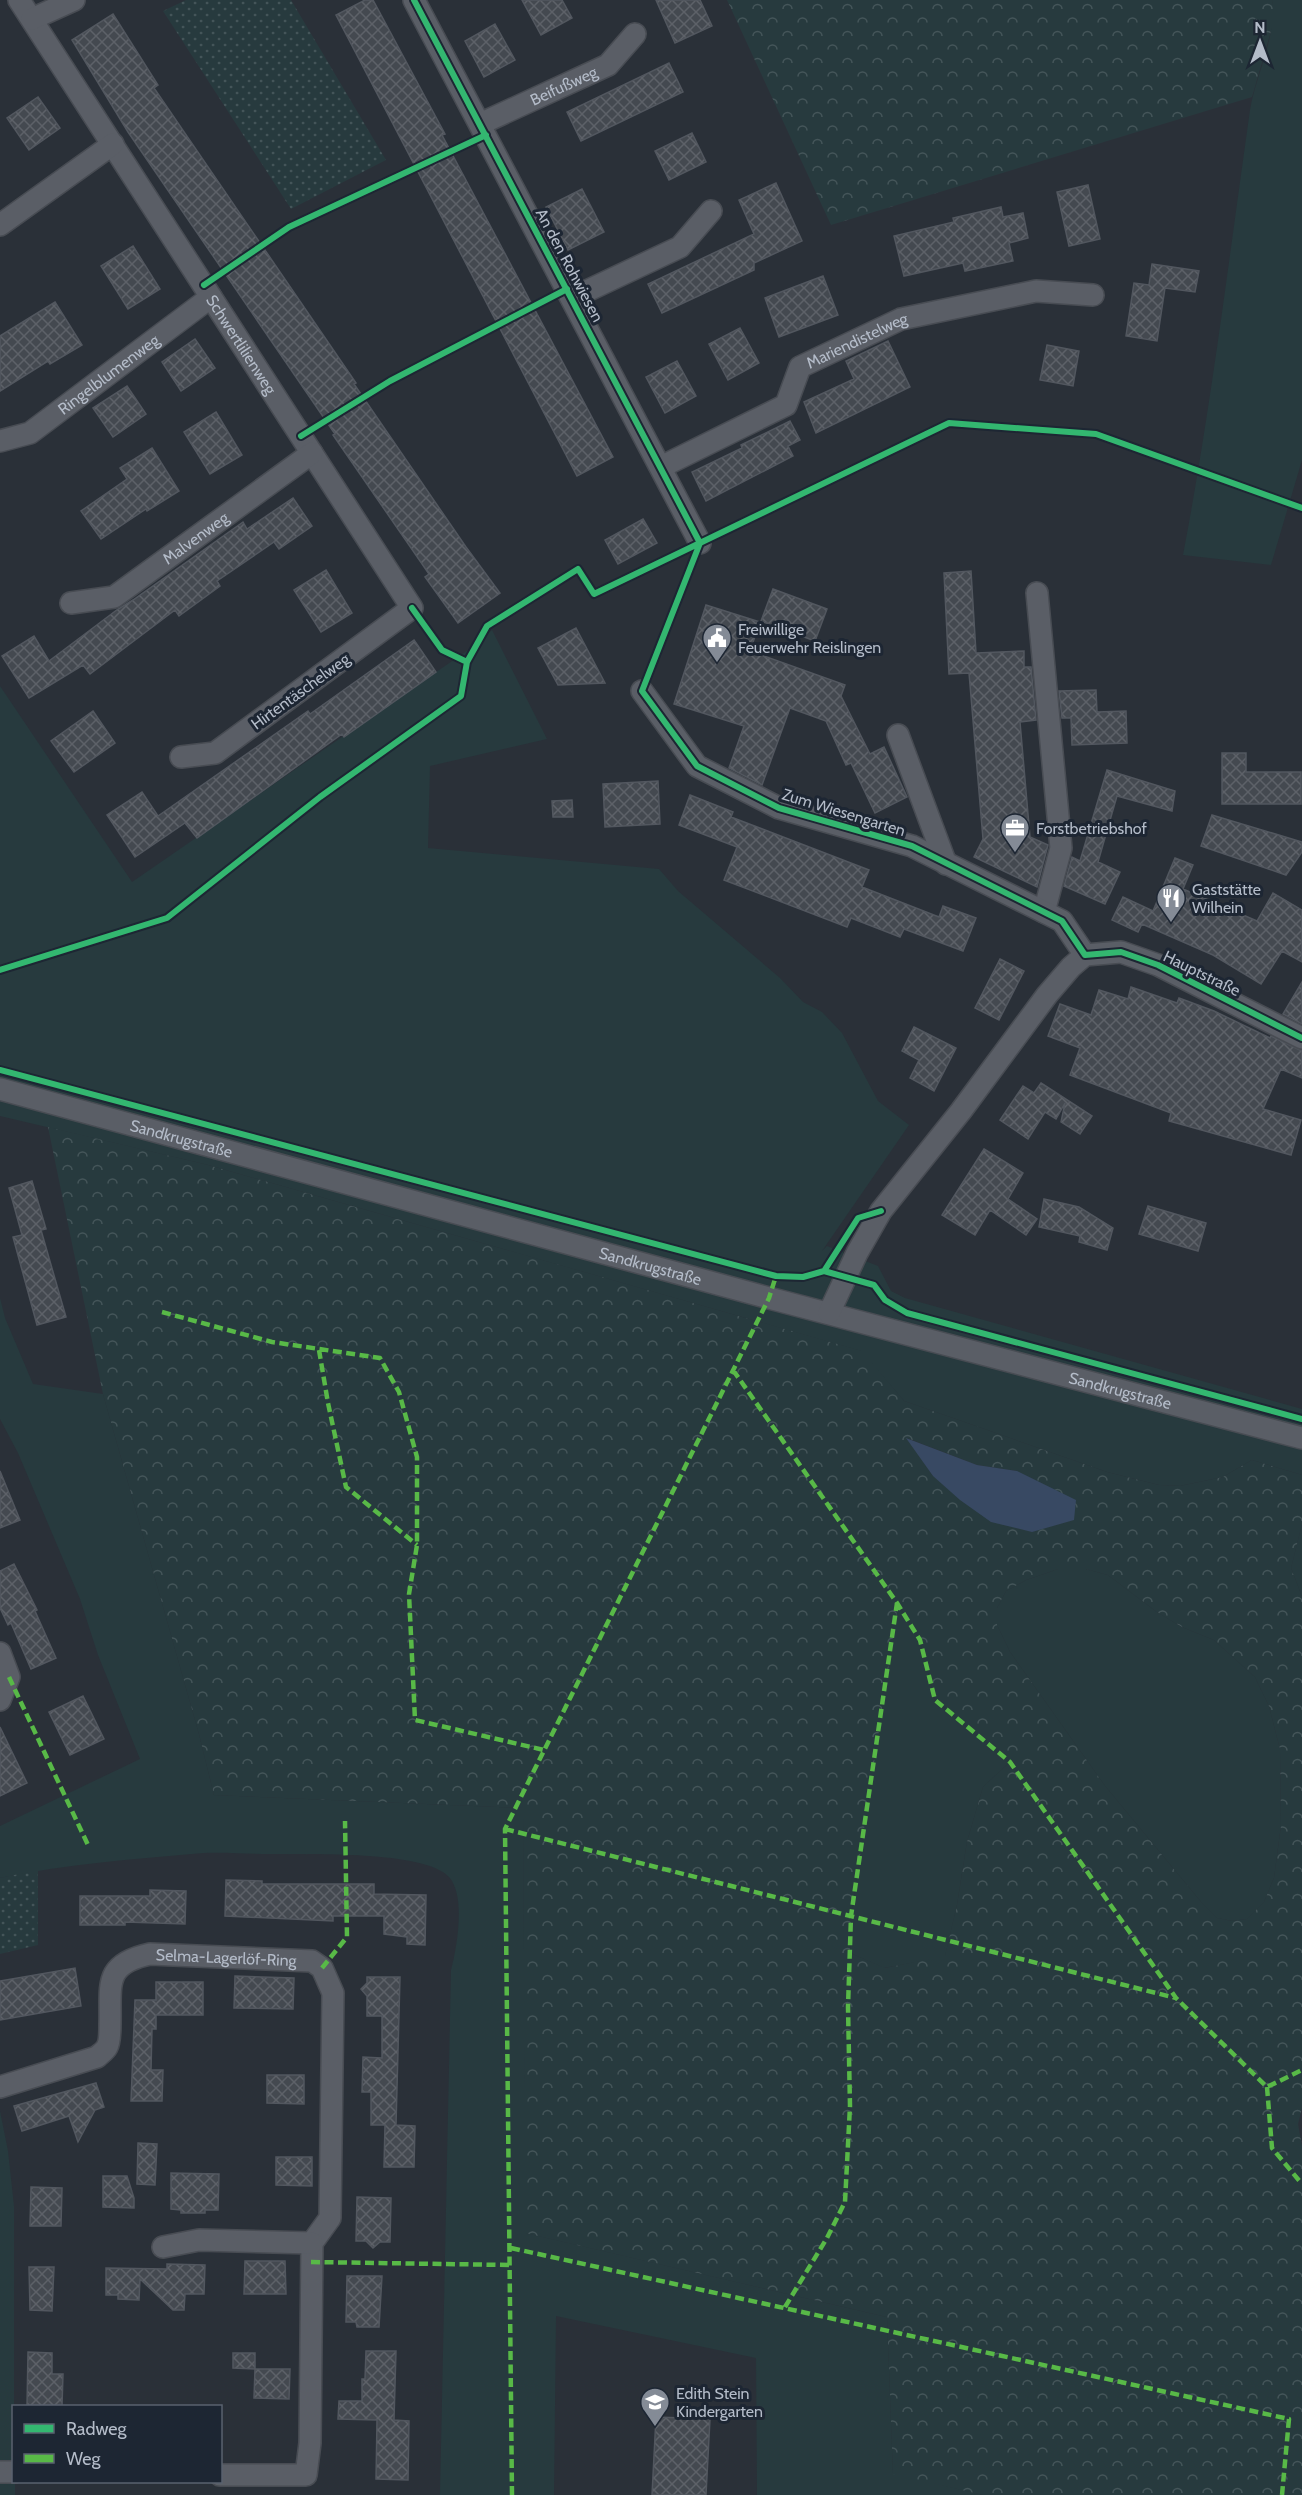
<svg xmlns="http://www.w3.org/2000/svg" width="1302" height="2495" viewBox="0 0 1302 2495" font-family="Cabin,sans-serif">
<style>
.grass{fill:#273a3e}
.forest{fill:url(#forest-crowns);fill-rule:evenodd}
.park{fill:url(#park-dots)}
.water{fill:#384963}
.building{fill:url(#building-cross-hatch);stroke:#52575f;stroke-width:1.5}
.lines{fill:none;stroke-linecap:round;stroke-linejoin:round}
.minor-casing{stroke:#484c53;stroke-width:24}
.minor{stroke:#5a5e66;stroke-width:21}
.quiet{stroke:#58b947;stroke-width:4.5;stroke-dasharray:9 4.5;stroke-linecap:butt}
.cycleway-casing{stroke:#1d2633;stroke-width:10}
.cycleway{stroke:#33b770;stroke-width:6}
.labels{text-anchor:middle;stroke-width:6;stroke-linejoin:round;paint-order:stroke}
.street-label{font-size:16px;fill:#b4bcc9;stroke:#1d2633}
.poi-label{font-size:16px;fill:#b4bcc9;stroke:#1d2633;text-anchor:start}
</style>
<defs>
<pattern id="forest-crowns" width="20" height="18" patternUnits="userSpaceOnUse" patternTransform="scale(1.5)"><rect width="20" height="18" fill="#273a3e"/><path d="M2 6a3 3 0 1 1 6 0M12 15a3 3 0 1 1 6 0" fill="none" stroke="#445559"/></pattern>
<pattern id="park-dots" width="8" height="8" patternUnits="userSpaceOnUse" patternTransform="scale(1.5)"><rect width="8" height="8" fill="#273a3e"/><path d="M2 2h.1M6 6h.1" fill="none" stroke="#445559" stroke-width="1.8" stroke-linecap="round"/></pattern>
<pattern id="building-cross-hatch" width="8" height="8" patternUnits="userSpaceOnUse" patternTransform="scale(1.5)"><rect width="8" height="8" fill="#444950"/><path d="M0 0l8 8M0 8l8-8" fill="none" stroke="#5d6168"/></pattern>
</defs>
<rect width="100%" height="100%" fill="#2a3038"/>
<!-- grass -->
<path class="grass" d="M1272 0H1302V460L1271 565 1183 555C1211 408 1229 258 1250 110 1256 73 1277 37 1272 0Z
M492 630 547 739 430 766 428 848 659 869 678 891 780 978 803 1002 822 1012 842 1033 878 1101 909 1125 822 1251 827 1246 878 1266 891 1291 905 1298 1302 1409V1475L1252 1460 1223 1477 1180 1486 1159 1485 1107 1472 904 1401 861 1351 208 1165 0 1116V686L132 882 471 648Z
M0 1298 5 1318 33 1384 103 1394 199 1734 214 1795 523 1808 526 2233 887 2317 893 2473 983 2495H757L756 2358 556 2316 554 2495H440L451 1970C457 1947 466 1896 449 1877 424 1850 309 1855 271 1854 249 1854 226 1852 203 1853 136 1859 66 1864 0 1878V1826L140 1759 98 1655 80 1599 18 1453 0 1419Z
M1302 1524V1597L1291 1568Z
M1058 1569H1086L1108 1575 1157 1612 1182 1627 1214 1640 1255 1677 1269 1706 1280 1749 1281 1826 1274 1878 1264 1902 1247 1919 1232 1921 1217 1918 1201 1902 1105 1786 1010 1652 997 1625V1608L1006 1591 1026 1580Z
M897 1603 920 1640 935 1700 1010 1762 983 1787 967 1842 957 1905 945 1957 884 1968 850 1953 851 1916Z
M0 2111 8 2151 14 2206V2482H15V2495H0Z"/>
<!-- forest -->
<path class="forest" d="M727 0H1272L1275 17 1252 97 831 225Z
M48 1127 208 1165 862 1351 904 1401 1107 1472 1159 1485 1180 1486 1223 1477 1252 1460 1302 1475V1524L1291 1568 1302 1597V2108L1298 2124 1302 2146V2495H983L893 2474 887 2317 525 2233 523 1808 214 1795 199 1734 103 1394ZM907 1438 977 1465 1017 1471 933 1476ZM1058 1569H1086L1108 1575 1157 1612 1182 1627 1214 1640 1255 1677 1269 1706 1280 1749 1281 1826 1274 1878 1264 1902 1247 1919 1232 1921 1217 1918 1201 1902 1105 1786 1010 1652 997 1625V1608L1006 1591 1026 1580ZM898 1604 920 1640 935 1700 1010 1762 983 1787 967 1842 957 1905 945 1956 885 1968 850 1953 851 1916Z"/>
<!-- park -->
<path class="park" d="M186 0H291L386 160 291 209 163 11Z
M38 1870V1945L0 1954V1878Z"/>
<!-- water -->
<path class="water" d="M906 1438 977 1465 1017 1471 1076 1500 1074 1520 1032 1532 991 1522 960 1500 933 1476Z"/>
<!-- building -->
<path class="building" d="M365 0H373L445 134 442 135 613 457 577 476 336 15Z
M522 0H562L572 18 541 35Z
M656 0H700L712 26 675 43Z
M113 14 158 85 154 88 356 383 354 384 466 547 500 593 458 623 425 577 429 574 333 435 335 434 128 132 72 40Z
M495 24 515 60 484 77 465 41Z
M669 63 683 92 581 141 567 112Z
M38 97 60 128 29 150 7 118Z
M692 133 706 162 669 180 655 151Z
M776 183 802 241 754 263V270L662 313 648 284 754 234 739 200Z
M1088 185 1100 239 1069 246 1057 192Z
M582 189 604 232 568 250 546 207Z
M1001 207 1003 217 1023 213 1028 238 1009 243 1013 261 965 271 963 263 904 276 894 236 954 222 953 218Z
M133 246 160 289 128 309 101 266Z
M1152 264 1199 271 1195 292 1165 288 1157 341 1126 336 1134 283 1149 285Z
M823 276 838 315 779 337 765 298Z
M55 302 82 345 50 364 48 361 0 391V336Z
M740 328 759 363 728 380 709 344Z
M195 339 215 368 181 391 162 362Z
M888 341 910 387 816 433 804 402 854 379 846 361Z
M1047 345 1079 351 1073 386 1040 380Z
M677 361 696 396 665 413 646 377Z
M127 386 146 414 113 437 93 408Z
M216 412 242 455 210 474 184 432Z
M790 421 800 440 788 446 793 456 706 501 692 472 742 448 741 445Z
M152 448 179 491 147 511 146 509 101 539 81 511 127 479 120 468Z
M293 498 312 526 279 549 274 542 217 581 220 586 179 616 175 610 90 674 83 665 29 698 2 656 34 636 49 661 118 609 133 600 243 522 247 529Z
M643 519 657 543 618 564 605 540Z
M326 570 352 613 321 632 294 590Z
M971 571 976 653 1024 651V667H1031L1036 720 1020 722 1030 837 1048 845 1037 887 974 857 983 839 969 673 949 674 944 573Z
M773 589 827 609 815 641 761 621Z
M706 605 760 622 750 651 845 685 841 696 870 754 884 747 907 797 875 813 851 763 846 765 826 721 790 708 762 785 729 768 744 726 674 704Z
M576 628 605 683 558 685 538 648Z
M414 640 436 672 344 737 342 734 197 838 185 823 135 857 107 815 142 792 158 816 308 711 310 714Z
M1096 690 1097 712 1126 711 1127 743 1072 745 1071 718H1062L1059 691Z
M93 711 115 743 74 772 51 741Z
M1222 753H1246V772H1301V804H1222Z
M1107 770 1175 791 1172 811 1117 796 1098 862 1120 872 1105 904 1064 886 1072 857 1080 861Z
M658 781 660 824 605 827 603 784Z
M690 795 733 812 731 817 869 870 862 887 939 917 943 906 976 918 963 951 904 929 900 937 851 918 847 927 724 880 737 847 679 825Z
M572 800 573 817H553L552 801Z
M1212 815 1302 842V852L1286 875 1201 846Z
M1175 858 1193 865 1183 889 1257 921 1273 893 1302 910V962L1282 951 1261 984 1213 955 1142 924 1138 932 1112 920 1123 897 1153 911Z
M1000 959 1024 971 999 1020 975 1008Z
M1302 982V1024L1283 1014Z
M1131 987 1177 1003 1179 998 1214 1011 1270 1038 1271 1036 1302 1051V1078L1281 1069 1263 1109 1301 1120 1291 1155 1169 1121 1171 1113 1070 1075 1080 1048 1048 1036 1060 1004 1091 1015 1099 990 1128 999Z
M914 1027 956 1048 934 1091 910 1078 919 1060 902 1051Z
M1041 1083 1092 1116 1080 1134 1061 1122 1065 1103 1056 1119 1045 1112 1028 1139 1000 1120 1023 1086 1034 1093Z
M984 1149 1023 1173 1008 1199 1037 1219 1026 1235 990 1210 975 1235 942 1215Z
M32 1181 46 1229 41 1230 66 1317 37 1325 13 1237 22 1235 9 1188Z
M1044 1199 1079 1207 1113 1228 1107 1250 1079 1242 1080 1236 1039 1227Z
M1148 1206 1206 1223 1198 1251 1139 1234Z
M0 1471 20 1520 0 1528Z
M14 1564 37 1610 35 1611 56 1658 31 1669 11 1623 8 1625 0 1608V1571Z
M83 1696 104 1739 70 1755 49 1712Z
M0 1727 27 1783 0 1796Z
M226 1880 262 1881V1884H374V1894L426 1895 425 1945 407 1944V1937L384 1934V1916H333V1921L225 1916Z
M150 1890 186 1891 185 1924 125 1922V1925H80V1896H150Z
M75 1968 81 2006 0 2020V1981Z
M235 1976 294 1978 293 2009 234 2008Z
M367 1977H400L396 2125 415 2126 414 2167H384L385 2125H371V2092H362L363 2057 382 2058V2016H367V1996L361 1989 367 1983Z
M156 1982H203V2015H156V2029H152L151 2070H163L162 2101H131L135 2000H156Z
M267 2075H304V2104L267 2103Z
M96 2083 104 2107 95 2110 78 2142 69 2116 22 2131 14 2106Z
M138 2143 157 2144 155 2185 137 2184Z
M276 2157H312V2186L276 2185Z
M171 2173 219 2174 218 2210H205V2213H181V2210L171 2209Z
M103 2176H127L134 2198V2208L103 2207Z
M31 2187 62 2188 61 2226H30Z
M357 2197 391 2198 390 2242H380L373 2248 366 2241H356Z
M245 2261H285L286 2294H244Z
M167 2264 205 2265 204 2294H185L184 2310H173L140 2279 139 2300 118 2299V2295H106V2268L167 2269Z
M29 2267H54L52 2311 30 2310Z
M347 2276H382L379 2327H357L356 2322H346Z
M366 2351H396L394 2420 409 2421 408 2480 376 2479 377 2420 338 2419 339 2401H362V2379H365Z
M28 2352 52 2353V2374H63L62 2406H27Z
M233 2353H255V2369L233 2368Z
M255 2369H290L289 2399 254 2398Z
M656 2417 710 2419 706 2495H652Z"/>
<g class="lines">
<!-- minor casing -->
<g class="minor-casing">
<g id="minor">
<path id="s1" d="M19 0 412 608 215 753 181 757"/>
<path d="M414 0 700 543"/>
<path d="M32 19 74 0"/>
<path id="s2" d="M480 124 608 65 635 34"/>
<path d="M0 225 113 144"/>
<path d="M572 298 680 247 711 211"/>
<path id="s3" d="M0 441 30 433 211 297"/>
<path id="s4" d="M661 467 786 405 800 367 901 319 1036 291 1093 295"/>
<path d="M1037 593 1061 848 1044 912"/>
<path id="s5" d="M71 603 114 597 312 453"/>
<path d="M642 691 697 766 779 808 912 846 1062 921 1085 955"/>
<path d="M898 735 946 864"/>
<path id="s6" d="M0 1089 769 1298 1302 1438"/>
<path d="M829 1313 857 1253 881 1211 961 1111 1047 995 1071 967 1085 955 1121 952 1158 965 1302 1038"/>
<path d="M0 1653 9 1677 0 1700"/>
<path id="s7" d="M0 2087 97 2057C100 2054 105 2051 107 2047 110 2042 110 2031 110 2024 111 1985 103 1964 150 1954L312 1961 322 1968 333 1993 330 2218 312 2243 310 2443 306 2475H220"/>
<path d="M163 2247 199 2240 312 2243"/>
<path d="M0 2472H14"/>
</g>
</g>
<!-- minor -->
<use href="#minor" class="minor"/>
<!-- quiet -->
<path class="quiet" d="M162 1312 272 1342 380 1358 399 1392 417 1457V1545L409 1594 415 1720 544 1750
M319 1350 328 1403 346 1487 417 1545
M733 1370 897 1603 920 1640 935 1700 1010 1762 1176 1998 1267 2087 1302 2070
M9 1677 88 1845
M505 1829 1176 1998
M322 1968 347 1937 345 1821
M1267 2087 1272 2148 1302 2184
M511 2248 1289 2419 1282 2495
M311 2262 510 2265
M785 2307 827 2238 845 2202 850 2106 848 2007 851 1916 897 1603
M512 2495 505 1829 769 1298 776 1276"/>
<!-- cycleway casing -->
<g class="cycleway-casing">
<path id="cycleway" d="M414 0 700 543 642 691 697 766 779 808 912 846 1062 921 1085 955 1121 952 1158 965 1302 1038
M204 285 289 227 486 135
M301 436 390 381 567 289
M412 608 442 650 467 662
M0 970 167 918 320 797 461 696 467 662 487 626 578 569 594 594 949 423 1096 434 1302 508
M0 1070 776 1276 803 1277 824 1271 874 1285 885 1300 907 1313 1302 1419
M824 1271 858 1218 881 1211"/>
</g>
<!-- cycleway -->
<use href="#cycleway" class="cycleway"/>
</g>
<!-- icons -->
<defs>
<g id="civic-pin" transform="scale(1.5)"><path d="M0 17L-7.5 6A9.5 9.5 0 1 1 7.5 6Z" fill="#848b96" stroke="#1d2633"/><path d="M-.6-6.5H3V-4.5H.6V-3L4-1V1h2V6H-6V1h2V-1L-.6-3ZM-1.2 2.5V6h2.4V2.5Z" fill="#fff"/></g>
<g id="office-pin" transform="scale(1.5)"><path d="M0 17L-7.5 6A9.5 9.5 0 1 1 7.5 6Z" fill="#848b96" stroke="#1d2633"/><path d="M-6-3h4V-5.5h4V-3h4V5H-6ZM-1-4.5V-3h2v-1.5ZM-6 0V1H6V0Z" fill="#fff"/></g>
<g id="restaurant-pin" transform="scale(1.5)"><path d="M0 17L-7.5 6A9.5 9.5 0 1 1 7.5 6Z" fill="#848b96" stroke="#1d2633"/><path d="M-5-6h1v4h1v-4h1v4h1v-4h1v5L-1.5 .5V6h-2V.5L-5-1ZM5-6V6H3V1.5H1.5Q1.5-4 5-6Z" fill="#fff"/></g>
<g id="school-pin" transform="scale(1.5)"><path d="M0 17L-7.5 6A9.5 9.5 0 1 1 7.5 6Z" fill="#848b96" stroke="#1d2633"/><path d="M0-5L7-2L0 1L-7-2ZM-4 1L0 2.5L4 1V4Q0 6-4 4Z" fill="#fff"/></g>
</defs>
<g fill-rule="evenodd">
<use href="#civic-pin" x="717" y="638"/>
<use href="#office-pin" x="1015" y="828"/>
<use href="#restaurant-pin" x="1171" y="898"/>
<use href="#school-pin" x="655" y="2402"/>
</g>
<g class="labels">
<!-- street labels -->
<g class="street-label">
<text dy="6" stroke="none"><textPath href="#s2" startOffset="92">Beifußweg</textPath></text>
<text transform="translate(570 265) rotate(62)" y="6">An den Rohwiesen</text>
<text dy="6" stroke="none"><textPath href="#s4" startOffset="243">Mariendistelweg</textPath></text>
<text dy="6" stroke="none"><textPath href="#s1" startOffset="410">Schwertlilienweg</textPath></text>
<text dy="6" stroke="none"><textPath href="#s3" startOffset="129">Ringelblumenweg</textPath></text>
<text dy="6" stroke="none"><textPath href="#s5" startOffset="144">Malvenweg</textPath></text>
<text transform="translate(300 691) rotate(-36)" y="6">Hirtentäschelweg</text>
<text transform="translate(844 812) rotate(17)" y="6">Zum Wiesengarten</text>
<text transform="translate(1202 973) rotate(26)" y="6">Hauptstraße</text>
<text dy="6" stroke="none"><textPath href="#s6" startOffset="188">Sandkrugstraße</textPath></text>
<text dy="6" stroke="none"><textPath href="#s6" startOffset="674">Sandkrugstraße</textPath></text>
<text dy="6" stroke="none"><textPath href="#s6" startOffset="1160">Sandkrugstraße</textPath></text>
<text dy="6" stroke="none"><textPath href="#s7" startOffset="308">Selma-Lagerlöf-Ring</textPath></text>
</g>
<!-- poi labels -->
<g class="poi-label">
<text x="738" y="635">Freiwillige<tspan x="738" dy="18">Feuerwehr Reislingen</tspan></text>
<text x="1036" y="834">Forstbetriebshof</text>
<text x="1192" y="895">Gaststätte<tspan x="1192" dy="18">Wilhein</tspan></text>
<text x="676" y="2399">Edith Stein<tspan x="676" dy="18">Kindergarten</tspan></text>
</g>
</g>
<!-- legend -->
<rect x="12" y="2405" width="210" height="78" fill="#1d2633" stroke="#59626f" stroke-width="1.5"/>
<rect x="24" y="2424" width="30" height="9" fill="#33b770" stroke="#59626f" stroke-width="1.5"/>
<text x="66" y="2435" font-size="18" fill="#b4bcc9">Radweg</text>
<rect x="24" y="2454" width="30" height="9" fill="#58b947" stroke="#59626f" stroke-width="1.5"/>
<text x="66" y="2465" font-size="18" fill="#b4bcc9">Weg</text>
<!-- north arrow -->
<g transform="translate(1260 42)" stroke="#1d2633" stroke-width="4.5" paint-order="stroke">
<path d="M0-4.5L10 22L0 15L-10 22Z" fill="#b4bcc9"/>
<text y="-9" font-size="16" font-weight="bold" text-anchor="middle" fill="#b4bcc9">N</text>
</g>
</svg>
